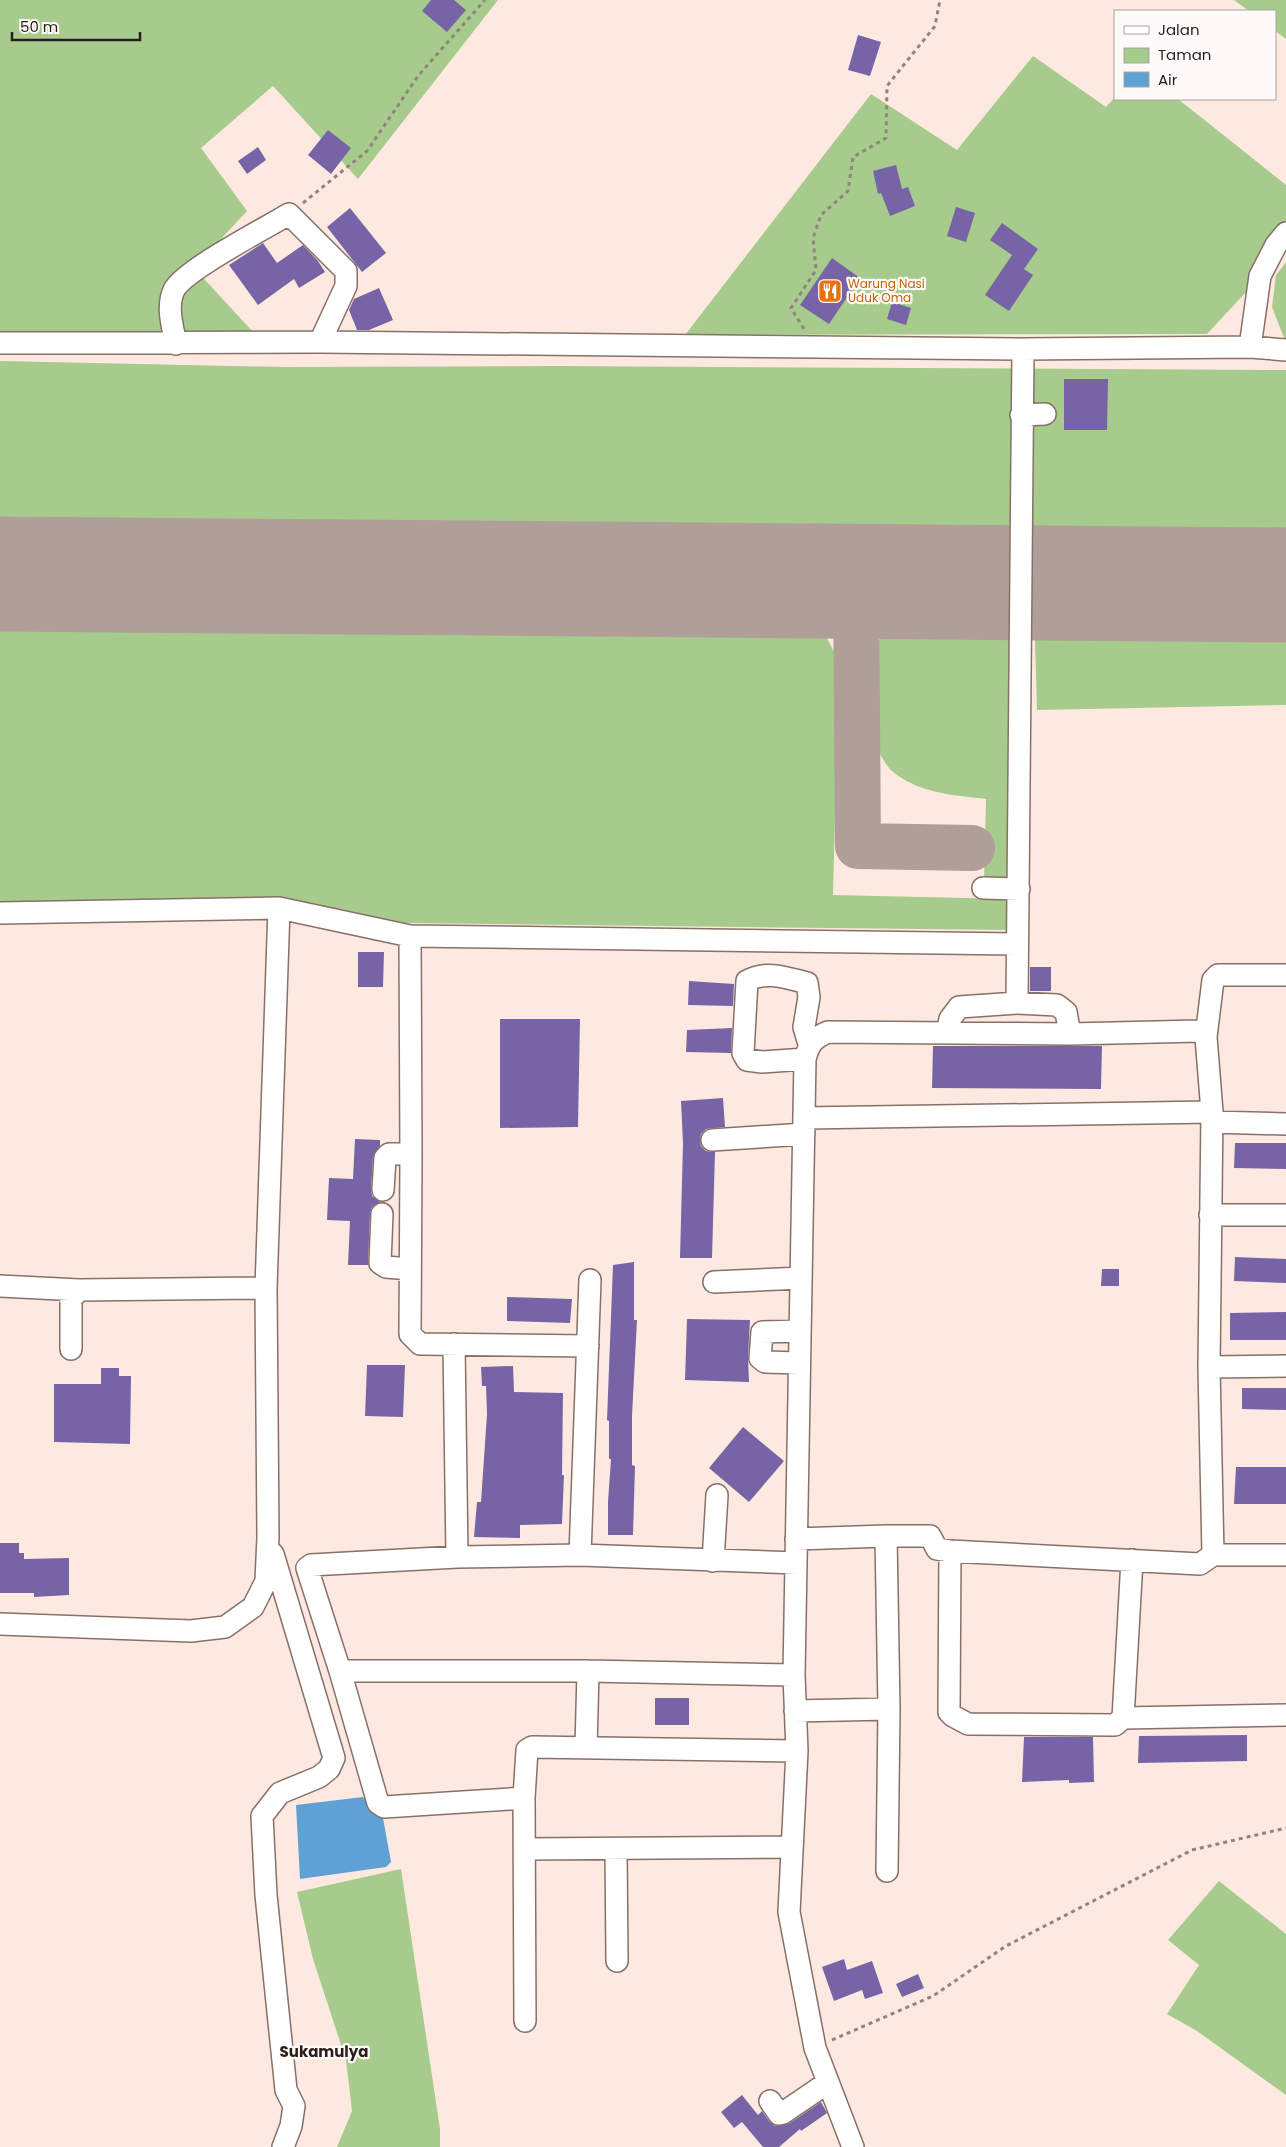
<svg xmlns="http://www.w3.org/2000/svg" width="1286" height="2147" viewBox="0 0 1286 2147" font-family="Poppins,sans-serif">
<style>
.green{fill:#a6cb8d}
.water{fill:#5fa1d4}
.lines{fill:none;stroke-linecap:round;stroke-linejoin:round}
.taxiway{stroke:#b09f99;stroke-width:46}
.runway{stroke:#b09f99;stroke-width:115}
.building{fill:#7764a6}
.minor-casing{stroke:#877068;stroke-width:24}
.path{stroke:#92837d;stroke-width:3;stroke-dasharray:4 4;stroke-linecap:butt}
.minor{stroke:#fff;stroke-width:21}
.labels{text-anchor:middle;stroke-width:4.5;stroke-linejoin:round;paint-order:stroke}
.food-label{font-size:12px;fill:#c56008;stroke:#fffaf8;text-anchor:start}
.quarter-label{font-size:15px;font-weight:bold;fill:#271e1b;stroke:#fffaf8}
</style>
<rect width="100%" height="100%" fill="#fee9e1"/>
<!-- green -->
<path class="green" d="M0 0H498L358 179 273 86 201 148 247 211 194 268 254 333H0Z
M1234 0H1286V39L1275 31V11H1249Z
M1033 56 1106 107 1115 97V99H1178L1286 185V235L1260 277 1207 334 685 335 871 94 957 150Z
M1286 262V338H1284L1272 307 1276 275Z
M0 361 285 367 555 366 1286 370V562L36 553 0 537Z
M34 592 787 602 811 617 825 634 839 662 833 895 1010 899 1008 930 402 923 340 909 285 904 0 901V611Z
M923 603 1018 604 1014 880 984 881 986 799C952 795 918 793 892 771 883 763 875 744 872 733 866 711 872 648 885 628 893 616 911 610 923 603Z
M1034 604 1286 606V705L1037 710Z
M401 1869 440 2129V2147H337L352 2111 346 2060 313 1959 297 1892Z
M1219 1881 1286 1934V2095L1197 2031 1167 2014 1199 1965 1168 1940Z"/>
<!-- water -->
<path class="water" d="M363 1797 368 1804 381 1807 391 1862 386 1867 300 1879 296 1805Z"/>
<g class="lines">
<!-- taxiway -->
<path class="taxiway" d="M856 581 858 846 972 848"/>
<!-- runway -->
<path class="runway" d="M0 574 1286 585"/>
</g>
<!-- building -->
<path class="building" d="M431 0H454L466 10 447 32 422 11Z
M858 35 881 42 870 76 848 70Z
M328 130 351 148 331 174 308 155Z
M258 147 266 160 247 174 238 161Z
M896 165 902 189 908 187 915 206 890 216 881 193 878 194 873 171Z
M956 207 975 213 966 242 947 236Z
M350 208 386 253 362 272 327 227Z
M1002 223 1038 249 1024 269 1033 275 1009 311 985 295 1012 255 990 240Z
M263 243 277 263 303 245 318 261 325 272 299 288 294 279 258 305 229 265Z
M832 258 860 278 829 324 800 305Z
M379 288 393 320 369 330H357L349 310 354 299Z
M892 302 911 308 906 325 887 319Z
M1064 379H1108L1107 430H1064Z
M358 952H384L383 987H358Z
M1030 967H1051V991H1030Z
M689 981 734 984 733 1006 688 1005Z
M500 1019H580L578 1127 500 1128Z
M732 1028 731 1053 686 1052 687 1030Z
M933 1046H1102L1101 1089 932 1088Z
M723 1098 725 1127 706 1129 701 1134 700 1140 701 1146 706 1151 715 1152 712 1258H680L683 1143 681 1101Z
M355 1139 380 1140V1146L373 1157 371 1189 372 1196 380 1202 372 1207 370 1213 368 1265H348L350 1221 327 1220 329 1178 353 1179Z
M1235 1143H1286V1169L1234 1168Z
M1235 1257 1286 1259V1283L1234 1281Z
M634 1262V1320H637L632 1416V1465L635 1466 633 1535H608V1502L611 1459H609V1421L607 1420 613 1265Z
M1102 1269H1119V1286H1101Z
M507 1297 572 1299 570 1323 507 1321Z
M1286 1312V1340H1230V1313Z
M687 1319 750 1320 748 1357 749 1382 685 1380Z
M367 1365H405L403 1417 365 1416Z
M513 1366 514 1392 563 1393 562 1475H564L562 1524 520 1525V1538L474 1537 477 1502H481L487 1414 486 1386H482L481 1367Z
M101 1368H119V1376H131L130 1444 54 1442V1384H101Z
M1242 1388H1286V1410L1242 1409Z
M743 1427 784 1461 749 1502 709 1468Z
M1236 1467H1286V1504H1234Z
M0 1543H19V1553H24V1559L69 1558V1595L34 1597V1593H0Z
M655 1698H689V1725H655Z
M1247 1735V1761L1138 1763 1139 1736Z
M1024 1737H1093L1094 1782 1069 1783V1780L1022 1782Z
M844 1959 847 1970 872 1961 883 1993 865 1999 862 1990 834 2001 822 1967Z
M918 1974 924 1988 902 1997 896 1984Z
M742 2095 758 2115 762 2111 769 2121 775 2126 790 2123 821 2102 827 2113 801 2131 800 2129 779 2147H763L742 2122 734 2128 721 2112Z"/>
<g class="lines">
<!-- minor casing -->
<g class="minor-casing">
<path id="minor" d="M0 343 320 342 1023 349 1250 347 1286 350
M176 344C173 328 166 307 174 290 184 270 266 228 289 214L346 271V286L320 342
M1250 347 1260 276 1276 245 1286 233
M1021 415 1045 414
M983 888 1019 889
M0 913 279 908 410 936 1017 944
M410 936 411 1154 410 1334 420 1344 588 1346
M1017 1003 1023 349
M947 1033 950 1019 959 1007 1017 1003 1057 1005 1066 1012 1070 1034
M1206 1037 1213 980 1218 975H1286
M805 1059 762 1062 747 1060 743 1053 747 981C766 970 787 978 807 983L809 997 804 1027 809 1044
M804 1118 1212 1112
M1212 1122 1286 1124
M712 1140 804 1134
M383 1190 385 1158 389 1154H411
M382 1214 380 1263 386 1267 410 1269
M1210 1215H1286
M714 1282 801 1278
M0 1286 79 1290
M454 1344 457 1557
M71 1349V1299L79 1290 266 1288
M799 1363 765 1362 760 1358 762 1332 799 1331
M1209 1367 1286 1366
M796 1539 886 1536 889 1709 887 1871
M950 1551 949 1712 953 1716 968 1724 1115 1725 1123 1718 1132 1560
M273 1554 334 1758 329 1769 319 1777 280 1793 262 1816 266 1895 286 2090 294 2106 291 2126 283 2147
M580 1555 590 1280
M1213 1555H1286
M713 1561 717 1495
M0 1624 191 1631 225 1627 253 1607 266 1581 268 1537 266 1288 279 908
M340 1671 378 1803 384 1807 524 1798
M794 1675 588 1671H340L307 1568 311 1565 457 1557 580 1555 796 1563
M795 1711 889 1709
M1123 1718 1286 1715
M586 1748 588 1671
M525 1849 792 1847
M616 1849 617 1961
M525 2021 524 1798 527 1750 532 1747 797 1751
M770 2101 779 2114 783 2113 827 2083
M853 2147 815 2048 789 1912 797 1751 794 1675 805 1059C809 1044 813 1038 828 1032L1070 1034 1199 1031 1206 1037 1212 1112 1209 1367 1213 1555 1200 1564 950 1551 937 1549 930 1536H886"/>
</g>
<!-- path -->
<path class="path" d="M303 203 367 151 418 76 485 0
M804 329 791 308 816 270 813 238 821 215 848 191 853 157 886 138 887 86 935 26 940 0
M832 2040 933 1996 1006 1946 1192 1850 1286 1828"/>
<!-- minor -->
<use href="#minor" class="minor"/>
</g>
<!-- icons -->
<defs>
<g id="restaurant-square" transform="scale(1.25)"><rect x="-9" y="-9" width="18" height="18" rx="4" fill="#e8710a" stroke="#fffaf8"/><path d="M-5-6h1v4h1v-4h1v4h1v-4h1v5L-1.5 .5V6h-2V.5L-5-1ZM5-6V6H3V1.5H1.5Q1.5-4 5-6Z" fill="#fff"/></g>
</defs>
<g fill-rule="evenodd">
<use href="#restaurant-square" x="830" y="291"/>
</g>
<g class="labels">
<!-- food labels -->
<g class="food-label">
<text x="848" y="288">Warung Nasi<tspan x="848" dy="14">Uduk Oma</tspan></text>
</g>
<!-- quarter labels -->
<g class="quarter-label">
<text x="324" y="2057">Sukamulya</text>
</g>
</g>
<!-- legend -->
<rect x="1114" y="10" width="162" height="90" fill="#fffaf8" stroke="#a9a2a0"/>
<rect x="1124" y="26" width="25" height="8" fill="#ffffff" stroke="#a9a2a0"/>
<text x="1158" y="35" font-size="15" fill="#271e1b">Jalan</text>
<rect x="1124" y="48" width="25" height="15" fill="#a6cb8d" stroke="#a9a2a0"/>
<text x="1158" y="60" font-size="15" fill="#271e1b">Taman</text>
<rect x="1124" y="72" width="25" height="15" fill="#5fa1d4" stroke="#a9a2a0"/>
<text x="1158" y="85" font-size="15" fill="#271e1b">Air</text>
<!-- scale -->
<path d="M12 32v8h128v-8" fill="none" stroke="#271e1b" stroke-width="2.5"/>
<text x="20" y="32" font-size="15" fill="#271e1b" stroke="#fffaf8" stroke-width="4" paint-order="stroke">50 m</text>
</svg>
